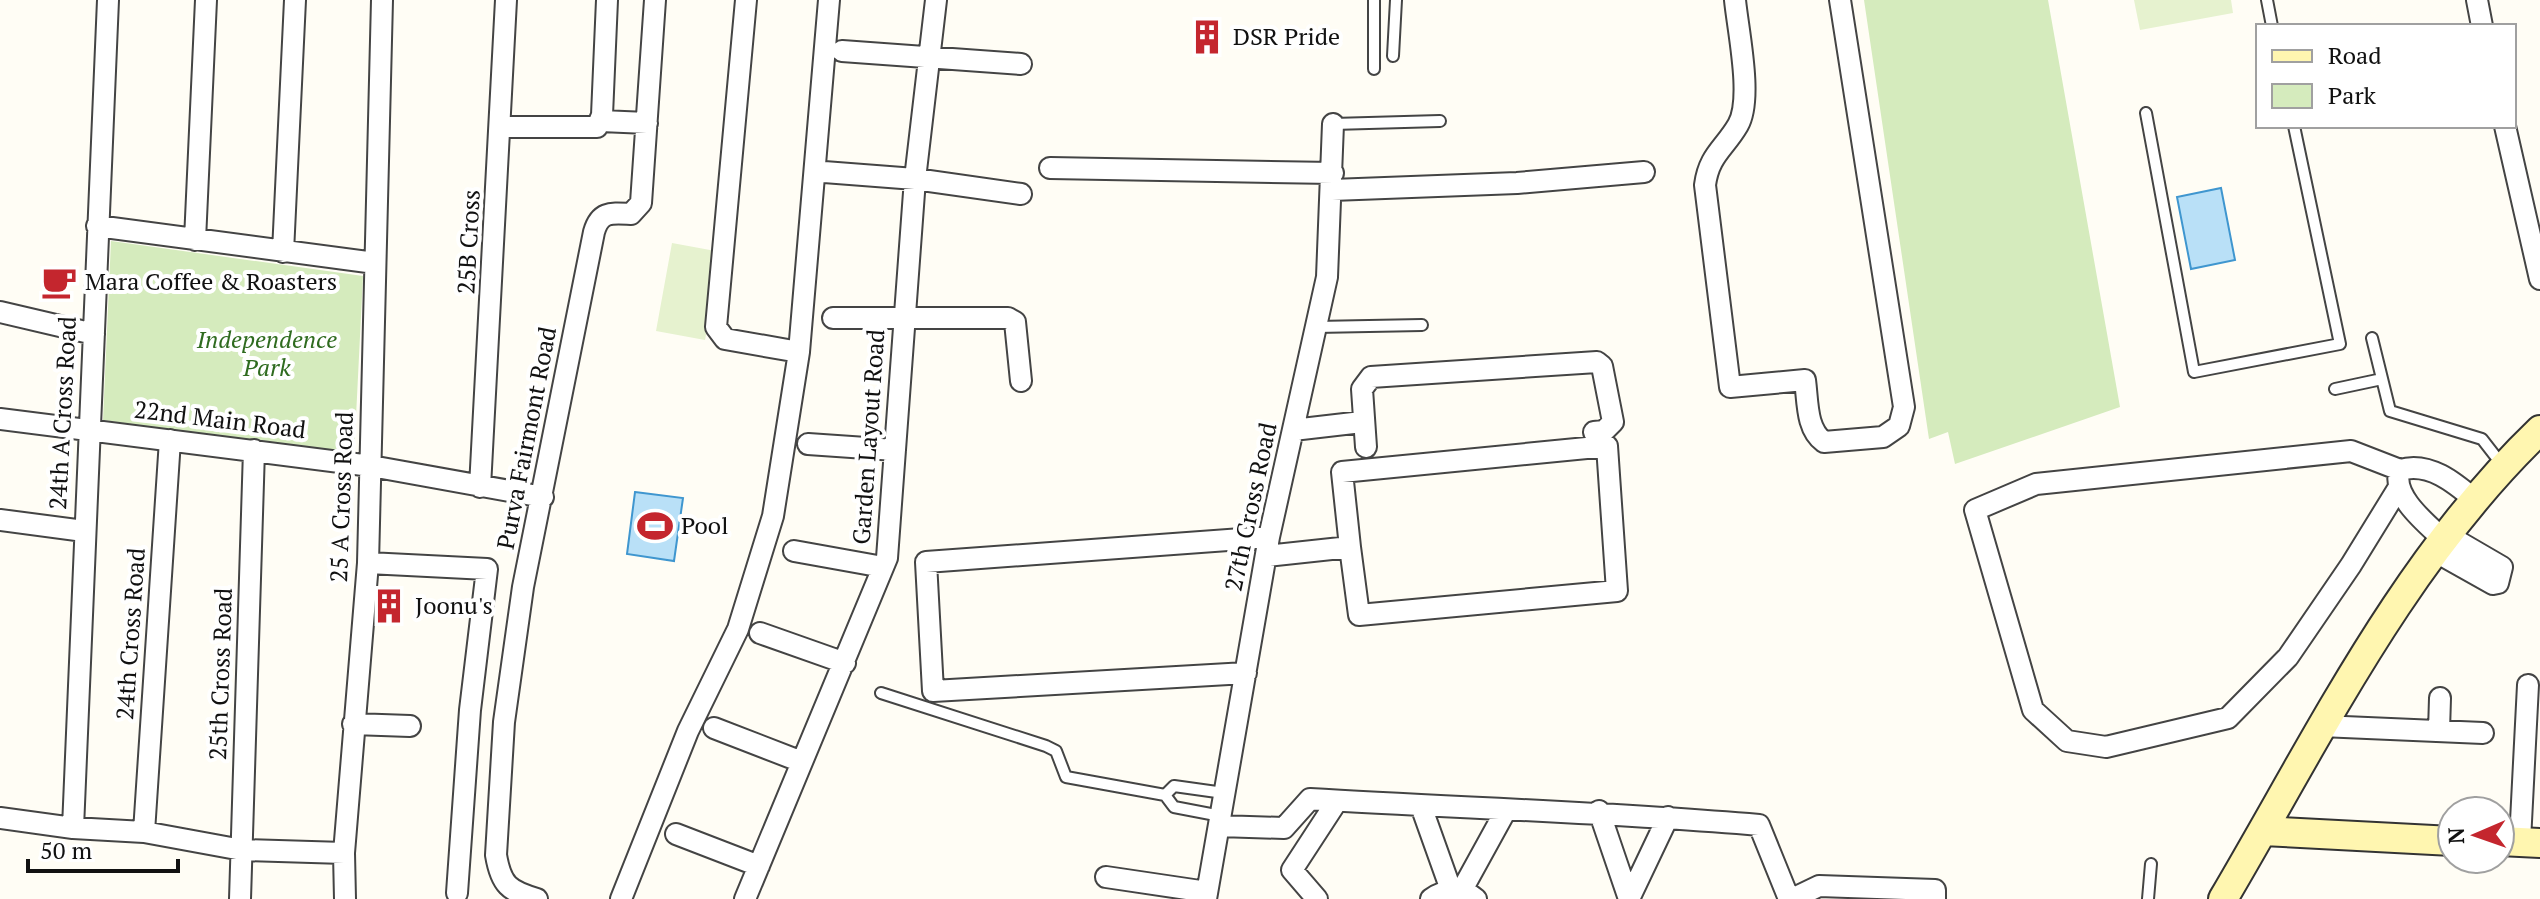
<svg xmlns="http://www.w3.org/2000/svg" width="2540" height="899" viewBox="0 0 2540 899" font-family="'PT Serif',serif">
<style>
.green{fill:#d5ebbd}
.pitch{fill:#e6f2cf}
.water{fill:#b9e0f7;stroke:#3f96cf;stroke-width:2}
.lines{fill:none;stroke-linecap:round;stroke-linejoin:round}
.lane-casing{stroke:#444;stroke-width:14}
.street-casing{stroke:#444;stroke-width:24}
.secondary-casing{stroke:#333;stroke-width:32}
.lane{stroke:#fff;stroke-width:10}
.street{stroke:#fff;stroke-width:20}
.secondary{stroke:#fff6b0;stroke-width:28}
.labels{text-anchor:middle;stroke-width:8;stroke-linejoin:round;paint-order:stroke}
.poi-label{font-size:24px;fill:#111;stroke:#fff;text-anchor:start}
.street-label{font-size:24px;fill:#111;stroke:#fff}
.park-label{font-size:24px;font-style:italic;fill:#2f6b1f;stroke:#fff}
</style>
<rect width="100%" height="100%" fill="#fffdf5"/>
<!-- green -->
<path class="green" d="M1864 0H2048L2120 407 1955 464 1948 432 1929 439Z
M111 241 363 276 354 457 103 420Z"/>
<!-- pitch -->
<path class="pitch" d="M2134 0H2231L2233 13 2140 30Z
M672 243 721 252 705 340 656 331Z"/>
<!-- water -->
<path class="water" d="M2221 188 2235 260 2191 269 2177 197Z
M635 492 683 498 674 561 627 554Z"/>
<g class="lines">
<!-- lane casing -->
<g class="lane-casing">
<path id="lane" d="M2267 0 2272 26
M1393 56 1396 0
M1374 69V0
M2146 113 2194 372 2340 344 2294 126
M1333 124 1440 121
M1316 327 1422 325
M2372 338 2390 411 2482 439 2503 466
M2335 389 2382 379
M881 693 1046 746 1056 751 1066 777 1165 795 1174 807 1221 816
M1165 795 1174 786 1224 793
M2148 899 2151 864"/>
</g>
<!-- street casing -->
<g class="street-casing">
<path id="street" d="M746 0 716 327 725 339 799 352
M1735 0C1738 31 1753 99 1738 125 1724 149 1709 155 1705 185L1730 387 1805 380C1808 402 1806 429 1824 442L1883 437 1899 426 1904 407 1840 0
M2477 0 2482 26
M842 51 1021 64
M601 121 647 123
M2505 126 2540 279
M502 127H597L602 115 607 0
M1050 168 1333 173
M824 172 915 179 1021 194
M1332 190 1517 183 1644 172
M97 226 375 263
M195 240 206 0
M283 252 295 0
M0 312 94 334
M833 318H1008L1015 322 1021 381
M0 419 371 466 543 497
M1293 430 1362 422
M808 444 895 450
M1366 447 1362 389 1371 377 1597 362 1602 366 1613 422 1604 431 1594 432
M480 487 506 0
M2399 487 2351 565 2288 657 2228 718 2106 747 2067 741 2033 710 1975 510 2036 484 2351 451 2400 470
M0 520 84 531
M2444 540C2427 524 2390 495 2400 470 2429 461 2455 483 2475 500
M794 551 883 567
M2436 552 2493 584 2498 583 2502 567 2447 535
M1266 556 1350 547 1359 615 1617 591 1607 446 1342 472 1350 547
M368 563 487 569 470 710 457 893
M760 633 845 663
M1246 673 933 691 926 562 1269 537
M353 724 410 726
M2321 726 2483 733
M714 728 802 762
M2439 731 2440 698
M1421 806 1451 890
M1599 811 1629 899
M0 818 73 828 144 832 242 850 344 853
M1219 826 1284 828 1310 799C1459 808 1609 812 1759 825L1789 899
M73 828 108 0
M144 832 170 440
M676 834 759 866
M2520 841 2528 685
M1106 877 1207 892
M1462 890 1506 810
M240 899 254 450
M345 899 344 853 368 563 382 0
M537 899C509 891 501 885 496 855L504 722 523 587 594 232C600 211 611 213 631 214L641 203 655 0
M621 899 688 731 738 629 773 516 799 352 829 0
M745 899 887 558 915 179 936 0
M1206 899 1269 537 1327 277 1333 124
M1317 899 1292 870 1337 801
M1431 899C1446 888 1462 887 1476 899
M1629 899 1668 817
M1792 899 1819 886 1935 890V899"/>
</g>
<!-- secondary casing -->
<g class="secondary-casing">
<path id="secondary" d="M2263 831 2452 841
M2500 841 2540 843
M2223 899C2318 738 2403 561 2540 430"/>
</g>
<!-- lane -->
<use href="#lane" class="lane"/>
<!-- street -->
<use href="#street" class="street"/>
<!-- secondary -->
<use href="#secondary" class="secondary"/>
</g>
<!-- icons -->
<defs>
<g id="building-bare" transform="scale(2.76)"><path d="M-4-6H4V6H1V3H-1V6H-4ZM-2.5-4.3h1.7v1.8h-1.7ZM.8-4.3h1.7v1.8H.8ZM-2.5-1h1.7V.8h-1.7ZM.8-1h1.7V.8H.8Z" fill="#c4262e" stroke="#fff" stroke-width="2.5" paint-order="stroke"/></g>
<g id="cafe-bare" transform="scale(2.76)"><path d="M-5.5-4.5H6V0H3Q3 3.5 0 3.5H-2.5Q-5.5 3.5-5.5 0ZM3-3.2v2h1.7v-2ZM-6 4.5H4V6H-6Z" fill="#c4262e" stroke="#fff" stroke-width="2.5" paint-order="stroke"/></g>
<g id="stadium-bare" transform="scale(2.76)"><path d="M0-5a6.5 5 0 1 0 0 10a6.5 5 0 1 0 0-10ZM-3.5-1.8h7v3.6h-7Z" fill="#c4262e" stroke="#fff" stroke-width="2.5" paint-order="stroke"/></g>
</defs>
<g fill-rule="evenodd">
<use href="#building-bare" x="1207" y="37"/>
<use href="#cafe-bare" x="59" y="282"/>
<use href="#stadium-bare" x="655" y="526"/>
<use href="#building-bare" x="389" y="606"/>
</g>
<g class="labels">
<!-- poi labels -->
<g class="poi-label">
<text x="1233" y="45">DSR Pride</text>
<text x="85" y="290">Mara Coffee &amp; Roasters</text>
<text x="681" y="534">Pool</text>
<text x="415" y="614">Joonu's</text>
</g>
<!-- street labels -->
<g class="street-label">
<text transform="translate(469 242) rotate(-87)" y="8">25B Cross</text>
<text transform="translate(63 413) rotate(-87)" y="8">24th A Cross Road</text>
<text transform="translate(220 420) rotate(7)" y="8">22nd Main Road</text>
<text transform="translate(869 437) rotate(-86)" y="8">Garden Layout Road</text>
<text transform="translate(527 438) rotate(-79)" y="8">Purva Fairmont Road</text>
<text transform="translate(342 497) rotate(-88)" y="8">25 A Cross Road</text>
<text transform="translate(1251 507) rotate(-78)" y="8">27th Cross Road</text>
<text transform="translate(131 634) rotate(-86)" y="8">24th Cross Road</text>
<text transform="translate(221 674) rotate(-88)" y="8">25th Cross Road</text>
</g>
<!-- park labels -->
<g class="park-label">
<text x="267" y="348">Independence<tspan x="267" dy="28">Park</tspan></text>
</g>
</g>
<!-- legend -->
<rect x="2256" y="24" width="260" height="104" fill="#ffffff" stroke="#a0a0a0" stroke-width="2"/>
<rect x="2272" y="50" width="40" height="12" fill="#fff6b0" stroke="#a0a0a0" stroke-width="2"/>
<text x="2328" y="64" font-size="24" fill="#111111">Road</text>
<rect x="2272" y="84" width="40" height="24" fill="#d5ebbd" stroke="#a0a0a0" stroke-width="2"/>
<text x="2328" y="104" font-size="24" fill="#111111">Park</text>
<!-- north arrow -->
<g transform="translate(2476 835) rotate(268)"><circle r="38" fill="#ffffff" stroke="#a0a0a0" stroke-width="2"/>
<path d="M0-6L14 30L0 20L-14 30Z" fill="#c4262e"/>
<text y="-12" font-size="22" font-weight="bold" text-anchor="middle" fill="#111111">N</text>
</g>
<!-- scale -->
<path d="M28 859v12h150v-12" fill="none" stroke="#111111" stroke-width="4"/>
<text x="40" y="859" font-size="24" fill="#111111" stroke="#ffffff" stroke-width="6" paint-order="stroke">50 m</text>
</svg>
